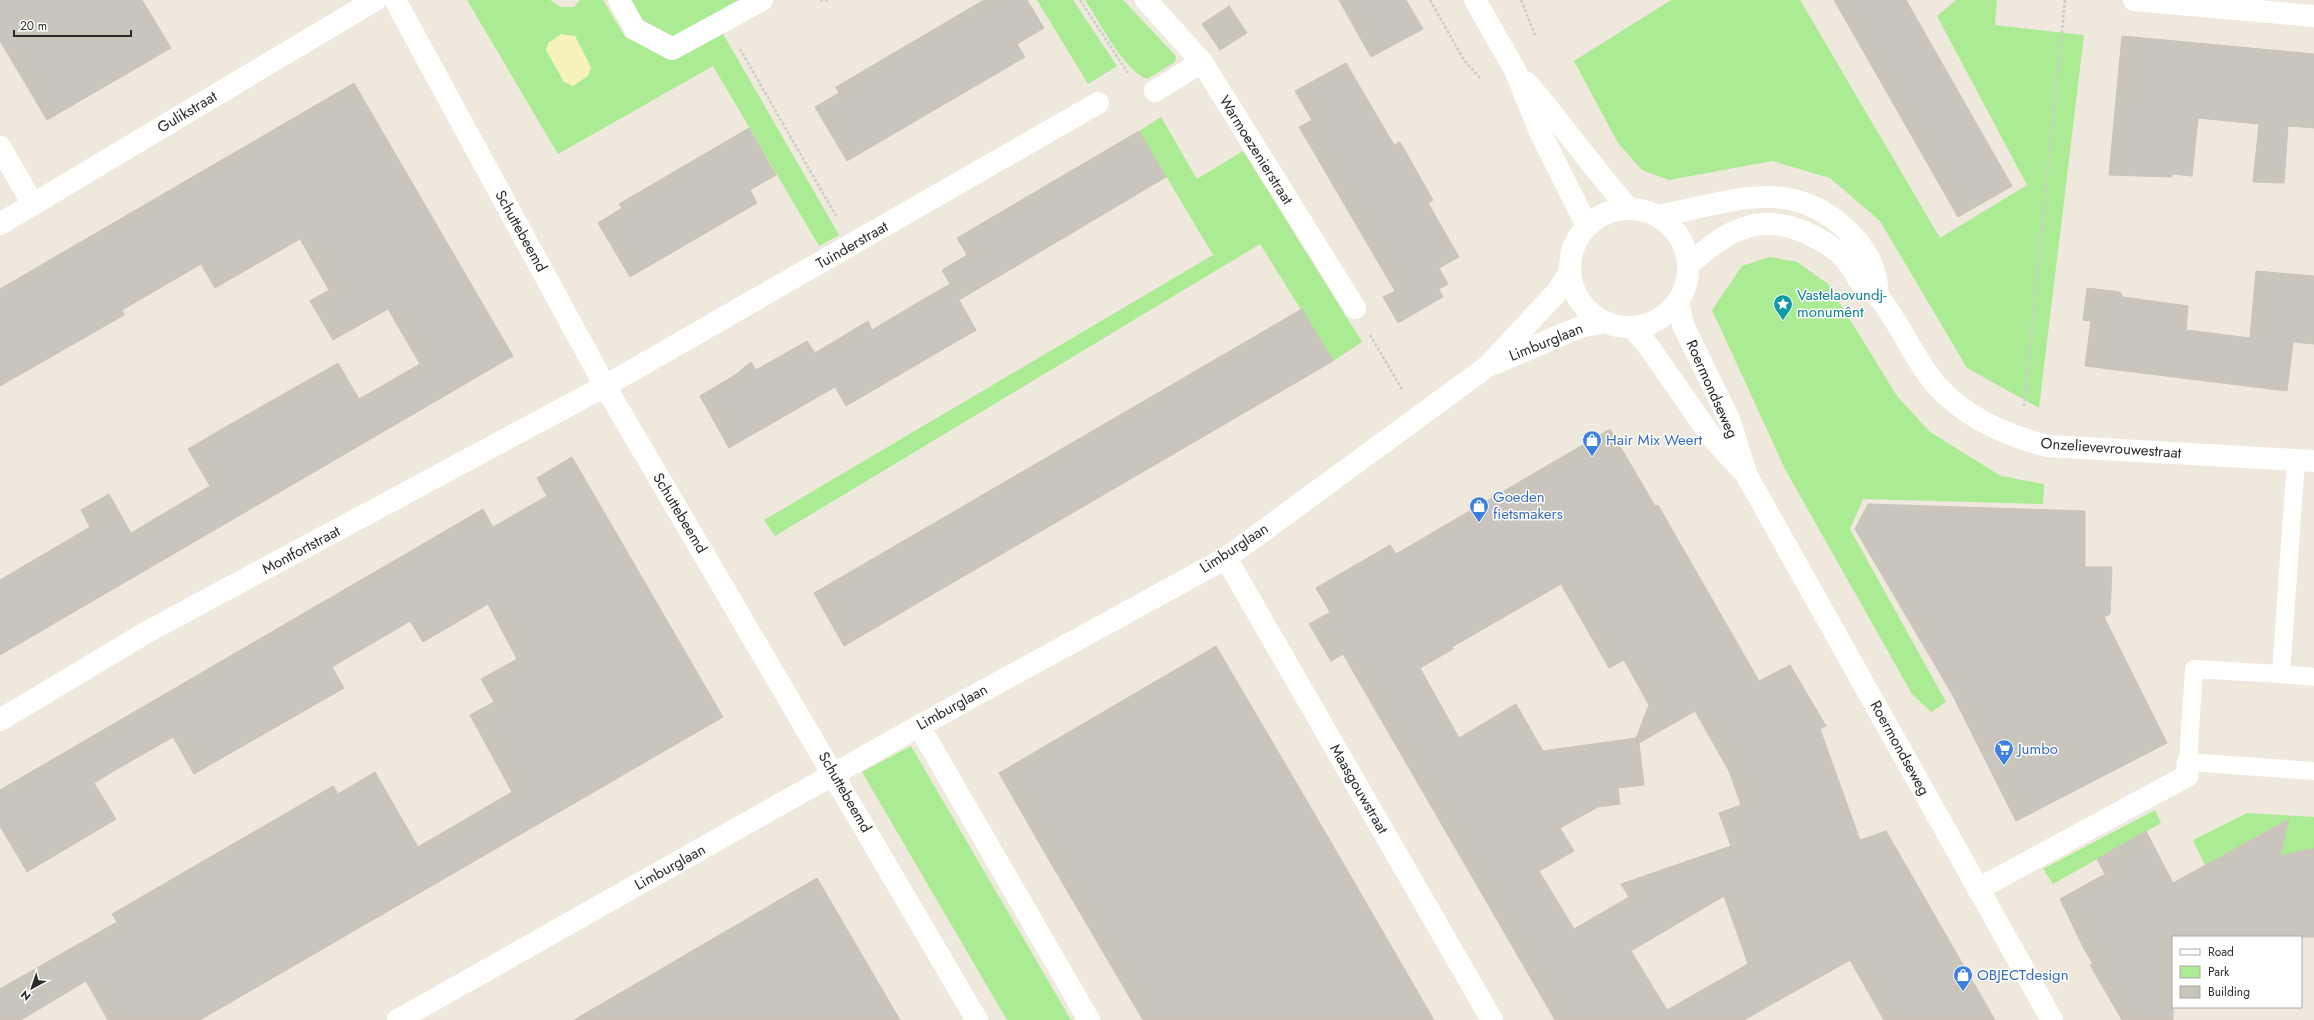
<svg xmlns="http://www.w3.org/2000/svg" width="2314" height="1020" viewBox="0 0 2314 1020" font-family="Jost,sans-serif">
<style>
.green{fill:#aaeb93}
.sand{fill:#f7f2bc}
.building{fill:#cac5bc;stroke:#cac4b5;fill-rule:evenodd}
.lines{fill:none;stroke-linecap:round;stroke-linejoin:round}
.path{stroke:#ccc;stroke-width:2.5;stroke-dasharray:3 2;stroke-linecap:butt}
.service{stroke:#fff;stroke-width:18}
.pedestrian{stroke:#fff;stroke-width:22}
.minor{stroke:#fff;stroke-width:22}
.tertiary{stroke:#fff;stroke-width:22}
.labels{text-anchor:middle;stroke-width:3;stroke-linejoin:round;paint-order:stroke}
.street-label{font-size:15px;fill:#2b2b2b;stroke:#fff}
.culture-label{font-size:15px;fill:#0d838f;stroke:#fff;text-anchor:start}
.shop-label{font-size:15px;fill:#366cbe;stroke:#fff;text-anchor:start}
</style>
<rect width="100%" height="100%" fill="#efe8dc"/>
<!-- green -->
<path class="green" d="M467 0H550L561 7H574L580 0H603L625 37 669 59 722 32 839 235 819 246 713 66 558 154Z
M630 0H744L675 37 642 20Z
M1037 0H1073L1117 66 1088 84Z
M1085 0H1123L1176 56 1175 62 1147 79C1123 70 1100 22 1085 0Z
M1671 0H1800L1940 238 2027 185 1937 16 1956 0H1997L1995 25 2084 35 2039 408 1967 368 1880 221 1830 178 1772 161 1669 180 1642 170 1618 143 1574 61Z
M1161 117 1197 179 1243 151 1362 342 1333 361 1260 244 775 536 764 520 1213 255 1139 131Z
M1770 257 1797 262 1828 284 1897 396 1930 432 2001 476 2044 484 2043 504 1863 499 1850 529 1946 702 1931 712 1912 694 1785 469 1712 310 1742 266Z
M911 746 1071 1020H1007L862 772Z
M2155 810 2161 823 2053 884 2043 869Z
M2247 813 2314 817V848L2280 856 2288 819 2205 865 2193 840Z"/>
<!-- sand -->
<path class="sand" d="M561 34 575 36 591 67 588 76 573 86 564 82 546 50 548 43Z"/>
<!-- building -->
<path class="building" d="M0 0H142L171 48 47 120 0 41Z
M984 0H1027L1044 28 1017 44 1025 57 847 161 815 107 839 93 836 87Z
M1339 0H1406L1423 29 1371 57Z
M1834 0H1906L2012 186 1958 217Z
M1229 6 1247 33 1220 50 1202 24Z
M2122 36 2314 54V128L2288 126 2284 183 2253 182 2259 124 2198 118 2192 176 2172 174V177L2109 175Z
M1346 63 1394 145 1400 142 1433 200 1428 203 1459 257 1439 268 1448 284 1439 289 1443 297 1398 323 1383 297 1395 291 1299 127 1312 120 1295 91Z
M354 83 513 356 0 655V580L90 527 81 510 109 494 131 533 210 486 188 449 222 429 338 363 359 399 420 364 388 309 333 340 310 301 329 290 300 239 215 288 201 264 122 310 124 315 0 386V289Z
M749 128 776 175 750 190 757 203 630 277 598 223 622 208 619 204Z
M1139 131 1166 177 959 300 976 330 846 406 835 387 729 448 700 396 735 375 751 362 756 370 807 341 815 353 868 321 872 330 922 300 950 284 942 270 967 255 957 238Z
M2256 271 2314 276V344L2293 342 2287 391 2085 366 2091 321 2083 320 2087 288 2120 292 2123 297 2188 306 2186 330 2250 338Z
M1302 309 1333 361 844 646 814 593Z
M1610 429 1655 506 1658 505 1759 681 1790 665 1826 726 1820 729 1860 840 1886 831 1995 1020H1884L1850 960 1744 1020H1555L1343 654 1331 661 1309 624 1330 612 1316 588 1390 545 1396 554ZM1561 584 1609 668 1624 660 1649 705 1636 738 1543 751 1516 704 1459 738 1420 668 1453 649 1452 647ZM1695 711 1729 771 1741 805 1719 813 1731 846 1621 884 1629 897 1574 929 1539 871 1574 851 1560 828 1598 807 1620 804 1618 788 1644 785 1639 743ZM1724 896 1748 964 1667 1010 1631 951Z
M572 457 723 717 200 1020H108L86 981 21 1020H0V989L117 922 112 914 333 786 338 794 375 772 418 847 512 792 470 715 494 702 481 679 517 659 488 604 423 642 410 621 332 667 344 688 194 774 173 737 112 772 94 783 116 819 27 872 0 826V790L483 509 493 527 547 496 537 478Z
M1868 504 2085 511V567H2112L2110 614 2104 617 2167 743 2016 821 1952 694 1855 529Z
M1216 646 1328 837 1434 1020H1143L1042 848 999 773Z
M2289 819 2280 856 2314 848V937H2173V1020H2122L2090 965 2093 964 2083 947 2060 899 2105 874 2097 859 2146 831 2173 883Z
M817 878 900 1020H574L721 934Z"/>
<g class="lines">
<!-- path -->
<path class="path" d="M820 0H828
M1080 0 1128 73
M1430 0 1464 60 1480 78
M1521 0 1535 35
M740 49 836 216
M1370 335 1402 389
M2024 406 2065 0"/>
<!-- service -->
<path class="service" d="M2296 459 2281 674 2314 677
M2281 674 2194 669 2188 762 2314 771"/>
<!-- pedestrian -->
<path class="pedestrian" d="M1978 889 2187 776 2188 762"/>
<!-- minor -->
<path class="minor" d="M395 0 605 386 977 1020
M619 0 635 29 672 49 762 0
M1146 0 1202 62 1355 308
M2134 0 2314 16
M1155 91 1202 62
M0 147 33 204
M0 224 375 0
M1496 363 1580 327 1605 322
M1226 558 1492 1020
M0 720 147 632 605 386 1098 103
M919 726 1089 1020
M398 1020 919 726 1226 558 1488 366 1557 292 1570 272"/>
<!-- tertiary -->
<path class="tertiary" d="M1475 0 1515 70 1541 134 1587 226
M1527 83C1562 124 1593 168 1629 209
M1570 268a59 59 0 1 1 118 0a59 59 0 1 1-118 0Z
M1657 216C1728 204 1790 173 1849 232 1867 249 1877 271 1878 296
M1689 265C1724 232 1757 212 1805 232 1817 238 1828 243 1838 252 1843 257 1849 263 1852 268 1856 273 1857 280 1862 284 1867 288 1874 291 1878 296 1901 324 1914 360 1938 387 1968 419 2007 436 2048 446L2314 461
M1678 303 1683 325 1729 419 1747 476 2052 1020
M1633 328 1649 347 1711 436 1742 470"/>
</g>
<!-- icons -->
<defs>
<g id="sight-pin" transform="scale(1)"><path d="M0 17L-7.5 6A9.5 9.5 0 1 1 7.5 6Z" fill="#0f9aa8" stroke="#fff"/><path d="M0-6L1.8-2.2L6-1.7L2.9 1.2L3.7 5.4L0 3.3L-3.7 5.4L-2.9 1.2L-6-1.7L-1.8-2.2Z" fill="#fff"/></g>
<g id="shop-pin" transform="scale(1)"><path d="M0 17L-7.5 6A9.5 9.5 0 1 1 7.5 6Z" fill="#3f7fe0" stroke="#fff"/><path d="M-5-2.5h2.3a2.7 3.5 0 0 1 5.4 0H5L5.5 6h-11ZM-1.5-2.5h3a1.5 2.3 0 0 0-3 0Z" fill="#fff"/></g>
<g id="supermarket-pin" transform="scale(1)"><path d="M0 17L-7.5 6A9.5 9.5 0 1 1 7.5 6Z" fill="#3f7fe0" stroke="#fff"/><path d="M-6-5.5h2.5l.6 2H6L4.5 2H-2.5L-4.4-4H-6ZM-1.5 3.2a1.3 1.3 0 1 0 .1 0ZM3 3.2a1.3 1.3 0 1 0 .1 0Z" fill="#fff"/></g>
</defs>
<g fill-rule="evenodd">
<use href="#sight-pin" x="1783" y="304"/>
<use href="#shop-pin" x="1592" y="440"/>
<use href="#shop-pin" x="1479" y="506"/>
<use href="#supermarket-pin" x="2004" y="749"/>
<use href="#shop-pin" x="1963" y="975"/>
</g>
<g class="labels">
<!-- street labels -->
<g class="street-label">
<text transform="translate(187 112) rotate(-31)" y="5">Gulikstraat</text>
<text transform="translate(1256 150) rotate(58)" y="5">Warmoezenierstraat</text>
<text transform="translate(521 231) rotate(61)" y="5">Schuttebeemd</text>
<text transform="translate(852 245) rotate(-30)" y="5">Tuinderstraat</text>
<text transform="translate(1546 342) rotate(-22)" y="5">Limburglaan</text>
<text transform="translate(1712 389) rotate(66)" y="5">Roermondseweg</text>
<text transform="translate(2111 448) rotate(4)" y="5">Onzelievevrouwestraat</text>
<text transform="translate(680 513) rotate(59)" y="5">Schuttebeemd</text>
<text transform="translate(1234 548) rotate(-33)" y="5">Limburglaan</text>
<text transform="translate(301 550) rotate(-28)" y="5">Montfortstraat</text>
<text transform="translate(952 707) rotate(-29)" y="5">Limburglaan</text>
<text transform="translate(1900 748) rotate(61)" y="5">Roermondseweg</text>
<text transform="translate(1359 789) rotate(60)" y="5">Maasgouwstraat</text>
<text transform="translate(845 792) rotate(60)" y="5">Schuttebeemd</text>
<text transform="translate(670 867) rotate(-29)" y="5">Limburglaan</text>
</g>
<!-- culture labels -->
<g class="culture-label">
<text x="1797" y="300">Vastelaovundj-<tspan x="1797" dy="17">monumênt</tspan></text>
</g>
<!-- shop labels -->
<g class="shop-label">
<text x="1606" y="445">Hair Mix Weert</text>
<text x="1493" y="502">Goeden<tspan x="1493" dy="17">fietsmakers</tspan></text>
<text x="2018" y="754">Jumbo</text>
<text x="1977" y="980">OBJECTdesign</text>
</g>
</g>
<!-- legend -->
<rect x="2172" y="936" width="130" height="72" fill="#ffffff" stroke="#aaaaaa"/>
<rect x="2180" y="949" width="20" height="6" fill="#ffffff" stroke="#aaaaaa"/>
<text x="2208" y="956" font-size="12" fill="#2b2b2b">Road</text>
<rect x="2180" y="966" width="20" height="12" fill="#aaeb93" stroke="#aaaaaa"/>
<text x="2208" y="976" font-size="12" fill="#2b2b2b">Park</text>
<rect x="2180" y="986" width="20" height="12" fill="#cac5bc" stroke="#aaaaaa"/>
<text x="2208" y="996" font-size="12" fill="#2b2b2b">Building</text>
<!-- north arrow -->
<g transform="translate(32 988) rotate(220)" stroke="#ffffff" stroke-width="3" paint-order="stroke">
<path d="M0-3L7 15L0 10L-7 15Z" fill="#2b2b2b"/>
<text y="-6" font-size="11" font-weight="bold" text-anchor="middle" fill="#2b2b2b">N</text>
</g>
<!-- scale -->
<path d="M14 30v6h117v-6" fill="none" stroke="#2b2b2b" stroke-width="2"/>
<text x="20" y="30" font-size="12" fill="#2b2b2b" stroke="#ffffff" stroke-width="3" paint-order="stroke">20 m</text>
</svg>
